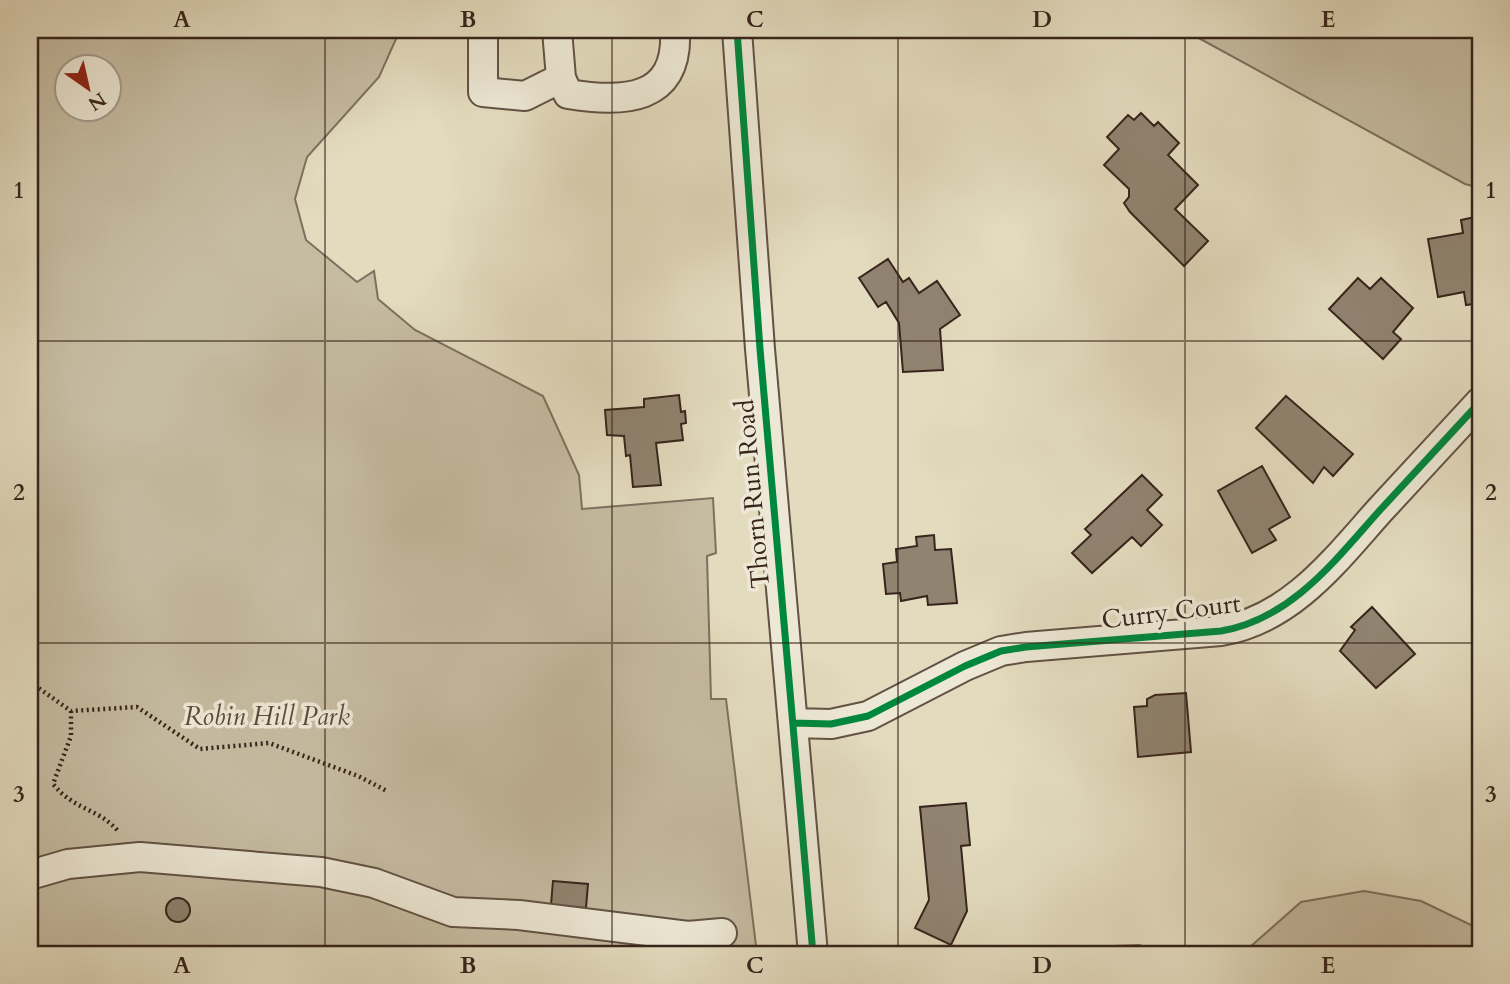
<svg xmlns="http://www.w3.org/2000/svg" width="1510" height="984" viewBox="0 0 1510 984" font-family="Cardo,serif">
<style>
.green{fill:#c6bca2;stroke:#7e705f;stroke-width:2;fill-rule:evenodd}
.building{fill:#908370;stroke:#37241c;stroke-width:2}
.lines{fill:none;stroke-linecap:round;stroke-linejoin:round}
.minor-casing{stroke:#625244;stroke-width:32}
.path{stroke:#37241c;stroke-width:4.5;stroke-dasharray:2 3.5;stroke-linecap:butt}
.minor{stroke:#ede8d5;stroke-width:28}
.cycleway-casing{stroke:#ede8d5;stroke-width:11}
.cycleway{stroke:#00873e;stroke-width:7}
.grid{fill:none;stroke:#37241c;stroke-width:2;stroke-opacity:0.55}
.labels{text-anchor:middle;stroke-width:7;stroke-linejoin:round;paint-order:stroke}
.street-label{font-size:26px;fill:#37241c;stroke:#ede8d5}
.park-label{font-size:26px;font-style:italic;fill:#5b4a3e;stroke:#ede8d5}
.neatline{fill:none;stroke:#37241c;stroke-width:2.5}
.grid-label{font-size:23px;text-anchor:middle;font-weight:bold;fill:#37241c}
</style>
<rect width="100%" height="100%" fill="#e3dbbe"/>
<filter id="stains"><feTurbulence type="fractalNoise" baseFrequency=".00286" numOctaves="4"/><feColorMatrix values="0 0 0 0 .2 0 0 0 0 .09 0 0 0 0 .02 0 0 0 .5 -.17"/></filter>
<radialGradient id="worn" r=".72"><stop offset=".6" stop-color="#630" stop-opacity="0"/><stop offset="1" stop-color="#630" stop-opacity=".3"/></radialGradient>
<!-- green -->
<path class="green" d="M30 30H400L379 77 307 157 295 199 306 240 357 282 374 271 378 299 415 330 543 396 579 475 582 509 713 498 716 553 707 556 711 699H726L757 954H30ZM66 66H108V108H66Z
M1184 30H1480V188L1465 184Z
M1364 891 1421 901 1475 927 1480 926V954H1242L1301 902Z
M1140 945 1149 954H1076L1113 946Z"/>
<!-- building -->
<path class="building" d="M1141 113 1154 126 1158 122 1179 143 1168 155 1198 185 1175 209 1208 241 1184 266 1130 212 1124 203 1129 197V189L1104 165 1119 149 1107 137 1128 115 1134 120Z
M1475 217 1477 230H1480V303L1466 305 1464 292 1438 297 1428 239 1463 233 1461 220Z
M888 259 903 282 909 278 919 293 937 281 960 315 940 329 943 370 903 372 899 323 886 302 878 307 859 278Z
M1358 278 1370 289 1381 278 1413 308 1393 332 1401 339 1383 359 1329 309Z
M679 395 681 412 685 411 686 423 681 424 683 440 656 443 661 485 633 487 630 455 626 456 624 436 607 435 605 410 644 407V399Z
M1286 396 1353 454 1333 476 1324 467 1313 483 1256 428Z
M1262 466 1290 517 1269 529 1276 540 1252 553 1218 491Z
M1142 475 1162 495 1147 510 1162 525 1141 546 1132 537 1092 573 1072 553 1091 535 1085 529Z
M934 535 935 550 951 549 957 603 928 605 927 596 901 601 900 593 886 594 883 564 897 562 896 549 917 546 916 537Z
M1372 607 1415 654 1376 688 1340 651 1355 630 1351 627Z
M1186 693 1191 752 1138 757 1134 707 1147 706V699L1155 695Z
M966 803 970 845 961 846 967 911 951 945 915 928 929 900 920 807Z
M553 881 588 884 586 908 551 905Z
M166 910a12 12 0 1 1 24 0a12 12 0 1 1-24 0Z
M325 946 339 948V954H324Z"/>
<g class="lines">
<!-- minor casing -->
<g class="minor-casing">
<path id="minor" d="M483 30V92L525 96 561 78 557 30
M737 30 760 349 813 954
M561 78 568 94C623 103 679 102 675 30
M793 723 831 724 868 716 965 666 1001 651 1026 647 1221 631C1292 619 1336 559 1381 509 1414 473 1447 438 1480 402
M30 875 68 864 140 857 321 872 374 883 453 912 519 915 688 936 722 933"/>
</g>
<!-- path -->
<path class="path" d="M30 682 71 711 137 707 200 749 269 743 358 776 387 791
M71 711V736L53 784C75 811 97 807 119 832"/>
<!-- minor -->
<use href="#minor" class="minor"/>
<!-- cycleway casing -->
<g class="cycleway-casing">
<path id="cycleway" d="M737 30 760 349 813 954
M793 723 831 724 868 716 965 666 1001 651 1026 647 1221 631C1292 619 1336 559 1381 509 1414 473 1447 438 1480 402"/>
</g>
<!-- cycleway -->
<use href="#cycleway" class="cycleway"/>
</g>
<!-- grid -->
<path class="grid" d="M325 30V954M612 30V954M898 30V954M1185 30V954M30 341H1480M30 643H1480"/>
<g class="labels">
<!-- street labels -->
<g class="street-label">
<text transform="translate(752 494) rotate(-95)" y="9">Thorn Run Road</text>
<text transform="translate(1171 611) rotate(-7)" y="9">Curry Court</text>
</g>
<!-- park labels -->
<g class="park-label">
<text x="267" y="725">Robin Hill Park</text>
</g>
</g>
<!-- margin -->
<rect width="1510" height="984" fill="none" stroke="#e3dbbe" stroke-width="77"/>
<!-- north arrow -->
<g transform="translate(88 88) rotate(146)"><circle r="33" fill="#ede8d5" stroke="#a49a8b" stroke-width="2"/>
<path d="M0-5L12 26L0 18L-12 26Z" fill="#8f2418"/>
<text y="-10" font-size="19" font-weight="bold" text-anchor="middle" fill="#37241c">N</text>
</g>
<rect x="38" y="38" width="1434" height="908" class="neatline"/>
<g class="grid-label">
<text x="182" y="27">A</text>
<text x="468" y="27">B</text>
<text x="755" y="27">C</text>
<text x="1042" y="27">D</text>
<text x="1328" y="27">E</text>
<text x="19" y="198">1</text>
<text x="1491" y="198">1</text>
<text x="19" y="500">2</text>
<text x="1491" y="500">2</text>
<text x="19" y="802">3</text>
<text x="1491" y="802">3</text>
<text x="182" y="973">A</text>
<text x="468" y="973">B</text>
<text x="755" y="973">C</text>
<text x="1042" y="973">D</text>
<text x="1328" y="973">E</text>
</g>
<rect width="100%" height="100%" filter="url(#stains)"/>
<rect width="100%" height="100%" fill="url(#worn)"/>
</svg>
